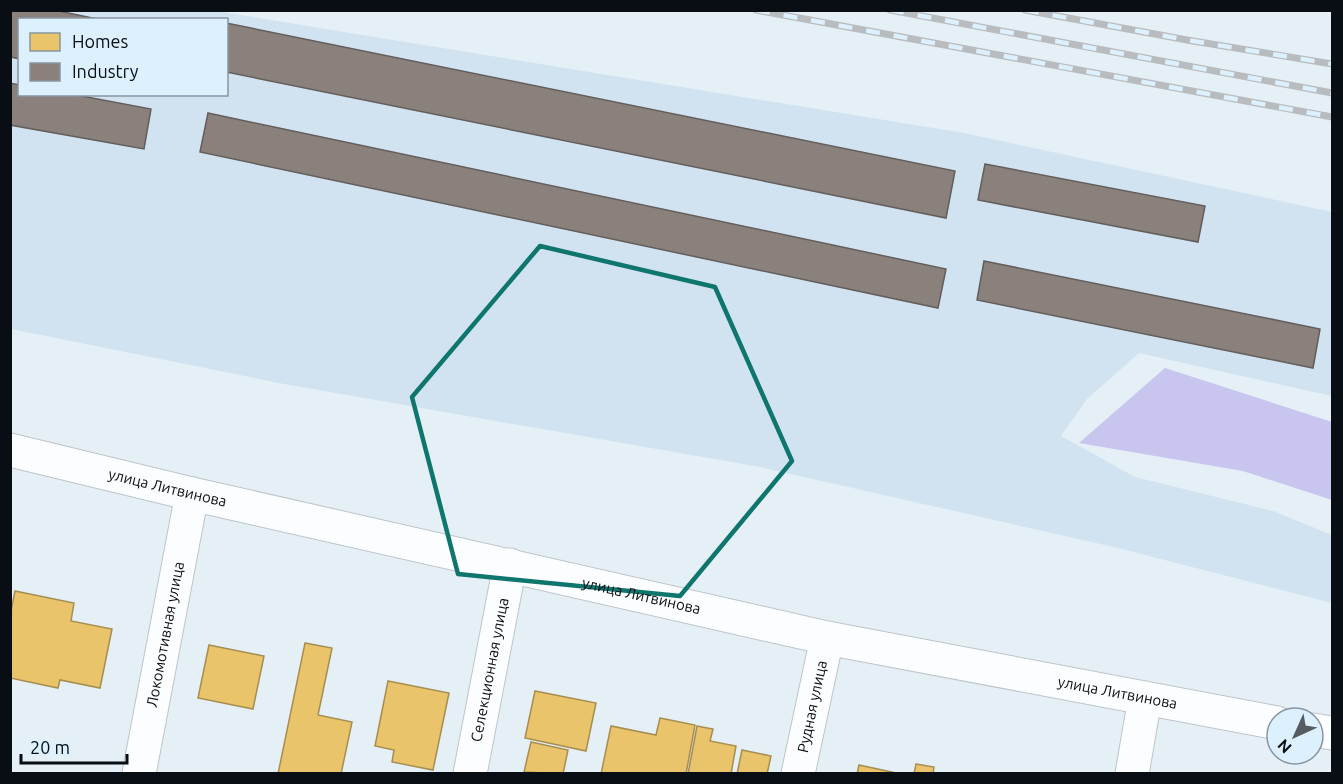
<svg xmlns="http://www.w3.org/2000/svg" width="1343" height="784" viewBox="0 0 1343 784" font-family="Ubuntu,sans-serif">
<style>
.built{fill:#d1e3f0;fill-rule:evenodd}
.forest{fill:#c8c5ef}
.homes{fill:#e9c46a;stroke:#a68d50;stroke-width:1.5}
.industry{fill:#8a817c;stroke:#635e5c;stroke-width:1.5}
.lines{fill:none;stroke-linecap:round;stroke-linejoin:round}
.minor-casing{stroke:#bdc5ca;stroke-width:35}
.major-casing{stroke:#bdc5ca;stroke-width:35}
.minor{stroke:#fbfdfe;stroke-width:33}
.major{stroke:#fbfdfe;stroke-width:33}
.rail-casing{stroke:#b9bcbe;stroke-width:7}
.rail{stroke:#ddf0fe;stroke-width:4.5;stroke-dasharray:14;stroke-linecap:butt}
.marked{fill:none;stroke:#0f766e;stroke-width:4.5;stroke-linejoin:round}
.labels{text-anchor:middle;stroke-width:6;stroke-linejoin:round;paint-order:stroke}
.street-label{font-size:15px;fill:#080e13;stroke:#ddf0fe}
</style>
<rect width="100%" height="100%" fill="#e5eff6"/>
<!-- built -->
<path class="built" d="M10 11H216L964 133 1332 212V396L1139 353 1087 399 1061 436 1135 477 1273 511 1332 535V603L1118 548 760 467 284 384 11 329ZM20 20H226V94H20Z"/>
<!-- forest -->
<path class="forest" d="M1165 368 1332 422V500L1243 471 1079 443Z"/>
<!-- homes -->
<path class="homes" d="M15 591 74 603 71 621 112 629 100 688 60 680 58 688 10 678V616Z
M305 643 332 648 318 715 352 722 341 774H278Z
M209 645 264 656 253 709 198 698Z
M388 681 449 693 433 770 392 762 394 750 375 746Z
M535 691 596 703 586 751 525 738Z
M660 718 695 725 686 774H601L611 726 656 735Z
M697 726 713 729 710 741 736 746 731 774H688Z
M531 742 568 750 563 774 524 772Z
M742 750 771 756 767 774H737Z
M916 764 934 767 933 774H914Z
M859 765 901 774H857Z"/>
<!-- industry -->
<path class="industry" d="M10 10H54L102 20H20V59L10 57Z
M226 23 955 171 946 218 226 72Z
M10 83 20 85V94H71L151 109 144 149 10 125Z
M208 113 946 269 938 308 200 152Z
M985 164 1205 206 1198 242 978 200Z
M984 261 1320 329 1313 368 977 300Z"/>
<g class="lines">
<!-- minor casing -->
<g class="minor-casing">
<g id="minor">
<path id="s1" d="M139 774 192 494"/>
<path id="s2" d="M470 774 510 565"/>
<path id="s3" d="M798 774 827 638"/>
<path d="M1132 774 1145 698"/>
</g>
</g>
<!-- major casing -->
<g class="major-casing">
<g id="major">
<path id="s4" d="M10 450 192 494 827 638 1277 723"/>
<path d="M1313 730 1332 733"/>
</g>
</g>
<!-- minor -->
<use href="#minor" class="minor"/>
<!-- major -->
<use href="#major" class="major"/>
<!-- rail casing -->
<g class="rail-casing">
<path id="rail" d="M756 10 1332 117
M890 10 1332 93
M1025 10 1187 40 1332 64"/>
</g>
<!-- rail -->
<use href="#rail" class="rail"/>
</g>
<!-- marked area -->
<path class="marked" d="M540 246 715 287 792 461 680 596 458 574 412 397Z"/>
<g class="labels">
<!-- street labels -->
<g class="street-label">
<text dy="5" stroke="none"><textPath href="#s4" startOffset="162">улица Литвинова</textPath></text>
<text dy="5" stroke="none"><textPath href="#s4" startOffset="648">улица Литвинова</textPath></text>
<text dy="5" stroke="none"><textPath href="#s1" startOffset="142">Локомотивная улица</textPath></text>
<text dy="5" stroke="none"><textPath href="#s2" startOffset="106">Селекционная улица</textPath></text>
<text dy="5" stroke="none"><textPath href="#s4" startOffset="1134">улица Литвинова</textPath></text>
<text dy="5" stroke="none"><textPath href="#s3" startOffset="69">Рудная улица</textPath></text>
</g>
</g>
<!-- border -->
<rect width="1343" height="784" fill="none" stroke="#080e13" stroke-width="24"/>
<!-- legend -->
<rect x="18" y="18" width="210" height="78" fill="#ddf0fe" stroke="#8896a0" stroke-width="1.5"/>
<rect x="30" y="33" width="30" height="18" fill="#e9c46a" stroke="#8896a0" stroke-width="1.5"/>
<text x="72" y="48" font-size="18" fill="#080e13">Homes</text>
<rect x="30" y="63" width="30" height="18" fill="#8a817c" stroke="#8896a0" stroke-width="1.5"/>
<text x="72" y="78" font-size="18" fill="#080e13">Industry</text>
<!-- north arrow -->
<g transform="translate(1295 736) rotate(225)"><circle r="28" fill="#ddf0fe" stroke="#8896a0" stroke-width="1.5"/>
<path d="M0-4.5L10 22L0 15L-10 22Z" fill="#555d62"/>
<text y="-9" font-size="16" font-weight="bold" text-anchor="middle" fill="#080e13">N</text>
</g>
<!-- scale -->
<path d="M21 754v9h106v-9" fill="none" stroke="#080e13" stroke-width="3"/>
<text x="30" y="754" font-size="18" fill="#080e13" stroke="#ddf0fe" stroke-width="4.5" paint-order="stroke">20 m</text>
</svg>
